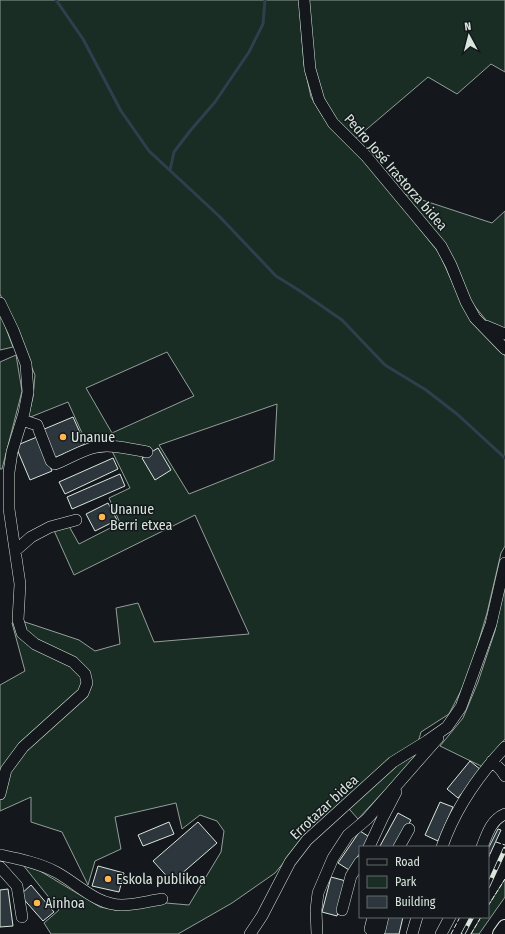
<svg xmlns="http://www.w3.org/2000/svg" width="505" height="934" viewBox="0 0 505 934" font-family="'Fira Sans Condensed',sans-serif">
<style>
.green{fill:#1a2d24;stroke:#939e99;fill-rule:evenodd}
.lines{fill:none;stroke-linecap:round;stroke-linejoin:round}
.stream{stroke:#2f3f4d;stroke-width:3}
.building{fill:#2c363c;stroke:#d8e6dc}
.minor-casing{stroke:#d8e6dc;stroke-width:12}
.major-casing{stroke:#d8e6dc;stroke-width:16}
.minor{stroke:#14181c;stroke-width:11}
.major{stroke:#14181c;stroke-width:14}
.rail-casing{stroke:#d8e6dc;stroke-width:4.5}
.rail{stroke:#14181c;stroke-width:3;stroke-dasharray:9;stroke-linecap:butt}
.fence{stroke:#d8e6dc;stroke-width:1;stroke-dasharray:5 2;stroke-linecap:butt}
.poi-dot{fill:#ffb74d;stroke:#14181c;stroke-width:1.5}
.labels{text-anchor:middle;stroke-width:3;stroke-linejoin:round;paint-order:stroke}
.street-label{font-size:14px;fill:#d8e6dc;stroke:#14181c}
.poi-label{font-size:14px;fill:#d8e6dc;stroke:#14181c;text-anchor:start}
</style>
<rect width="100%" height="100%" fill="#14181c"/>
<!-- green -->
<path class="green" d="M0 0H299L304 65 311 97 323 117 364 159 439 253 464 308 480 331 505 356V546L501 553 487 613 468 677 449 714 421 732 413 760 358 819 343 802 305 837 275 873 232 903 178 934H51L44 923 59 910 23 865 40 871 100 907 115 910 166 903 189 905 221 852 224 831 217 821 200 815 182 829 176 803 115 817 121 849 95 861 88 885 62 832 31 822V797L0 811V685L25 671 12 623 25 622 79 640 95 651 120 644 116 608 138 603 154 642 249 634 195 515 74 575 52 526 65 519 79 544 120 523 109 498 130 488 112 451 91 453 68 402 28 418 33 397 35 375 0 294ZM167 352 194 396 112 433 86 388ZM277 404 274 460 189 494 159 445Z
M309 0H505V72L491 64 457 94 428 77 354 140C347 132 338 124 331 115 312 88 311 32 309 0Z
M404 194 492 223 505 211V343L472 303Z
M0 313 13 347 0 350Z
M16 355 22 391 2 469H0V362Z
M505 581V739L483 767 440 746 463 718 478 682 495 631Z
M505 879V897L479 934H471L481 917H488V906Z"/>
<g class="lines">
<!-- stream -->
<path class="stream" d="M56 0 83 39 121 111 149 151 219 216 276 276 300 291 342 320 385 365 426 390 457 414 505 458
M170 170 174 152 190 131 215 102 249 52 263 24 265 0"/>
</g>
<!-- building -->
<path class="building" d="M73 417 85 444 54 458 42 430Z
M37 437 52 471 30 480 17 449 20 444Z
M158 448 171 470 155 480 142 458Z
M113 458 118 469 65 494 59 482Z
M120 474 125 486 72 509 67 497Z
M108 503 117 520 95 531 86 514Z
M470 761 481 770 458 798 447 789Z
M440 802 453 807 438 841 425 835Z
M398 813 411 820 396 847H382L380 846Z
M169 822 174 834 143 846 138 835Z
M198 822 217 843 172 882 153 861Z
M498 829 501 830 490 854 488 853V849Z
M360 831 371 838 364 847H360V853L349 870 338 863Z
M98 866 124 873 119 892 92 886Z
M331 877 346 881 337 916 322 912Z
M31 885 54 912 43 921 20 895Z
M8 889 13 926 0 927V890Z
M387 917H403L399 934H384Z"/>
<g class="lines">
<!-- minor casing -->
<g class="minor-casing">
<path id="minor" d="M304 0 310 69 319 100 333 123 366 156 441 246 451 265 466 302 475 318 505 349
M0 303 13 330 26 364 28 392 24 413 12 452 9 472V509L20 584 18 620 22 633 35 644 73 662 85 674 87 683 83 693 23 747 6 770 0 794
M486 326 505 334
M22 420 37 425 51 461 55 464C67 459 79 452 92 448 109 443 130 449 147 452
M15 551 31 537 50 527 76 520
M492 761 501 770 505 776
M369 847 383 817 396 792
M399 847 409 829
M442 847C455 809 478 776 505 747
M482 847C487 834 491 820 505 814
M0 855C19 859 39 863 56 872 77 883 96 905 122 905 135 905 149 901 162 899
M0 867 17 886 22 917
M342 910 351 876 360 862
M373 917 370 929 374 933 380 930 383 917
M250 934 262 916 290 862 307 840 393 762 427 741 447 727 461 707 491 624 505 563
M317 934 316 910 318 893 333 858 348 835 367 819 438 738
M412 934 417 917
M441 934 450 917"/>
</g>
<!-- major casing -->
<g class="major-casing">
<path id="major" d="M500 934 505 927"/>
</g>
<!-- minor -->
<use href="#minor" class="minor"/>
<!-- major -->
<use href="#major" class="major"/>
<!-- rail casing -->
<g class="rail-casing">
<path id="rail" d="M488 886 505 849
M463 934 472 917"/>
</g>
<!-- rail -->
<use href="#rail" class="rail"/>
<!-- fence -->
<path class="fence" d="M496 842 505 845
M488 859 490 854
M488 906 505 879
M451 934 460 917
M471 934 481 917"/>
</g>
<!-- markers -->
<g class="poi-dot">
<circle cx="63" cy="437" r="4"/>
<circle cx="102" cy="517" r="4"/>
<circle cx="108" cy="879" r="4"/>
<circle cx="37" cy="903" r="4"/>
</g>
<g class="labels">
<!-- street labels -->
<g class="street-label">
<text transform="translate(396 172) rotate(49)" y="5">Pedro José Irastorza bidea</text>
<text transform="translate(324 807) rotate(-43)" y="5">Errotazar bidea</text>
</g>
<!-- poi labels -->
<g class="poi-label">
<text x="71" y="442">Unanue</text>
<text x="110" y="514">Unanue<tspan x="110" dy="16">Berri etxea</tspan></text>
<text x="116" y="884">Eskola publikoa</text>
<text x="45" y="908">Ainhoa</text>
</g>
</g>
<!-- legend -->
<rect x="359" y="846" width="130" height="72" fill="#14181c" stroke="#626a69"/>
<rect x="367" y="859" width="20" height="6" fill="#14181c" stroke="#626a69"/>
<text x="395" y="866" font-size="12" fill="#d8e6dc">Road</text>
<rect x="367" y="876" width="20" height="12" fill="#1a2d24" stroke="#626a69"/>
<text x="395" y="886" font-size="12" fill="#d8e6dc">Park</text>
<rect x="367" y="896" width="20" height="12" fill="#2c363c" stroke="#626a69"/>
<text x="395" y="906" font-size="12" fill="#d8e6dc">Building</text>
<!-- north arrow -->
<g transform="translate(469 36) rotate(353)" stroke="#14181c" stroke-width="3" paint-order="stroke">
<path d="M0-3L7 15L0 10L-7 15Z" fill="#d8e6dc"/>
<text y="-6" font-size="11" font-weight="bold" text-anchor="middle" fill="#d8e6dc">N</text>
</g>
</svg>
